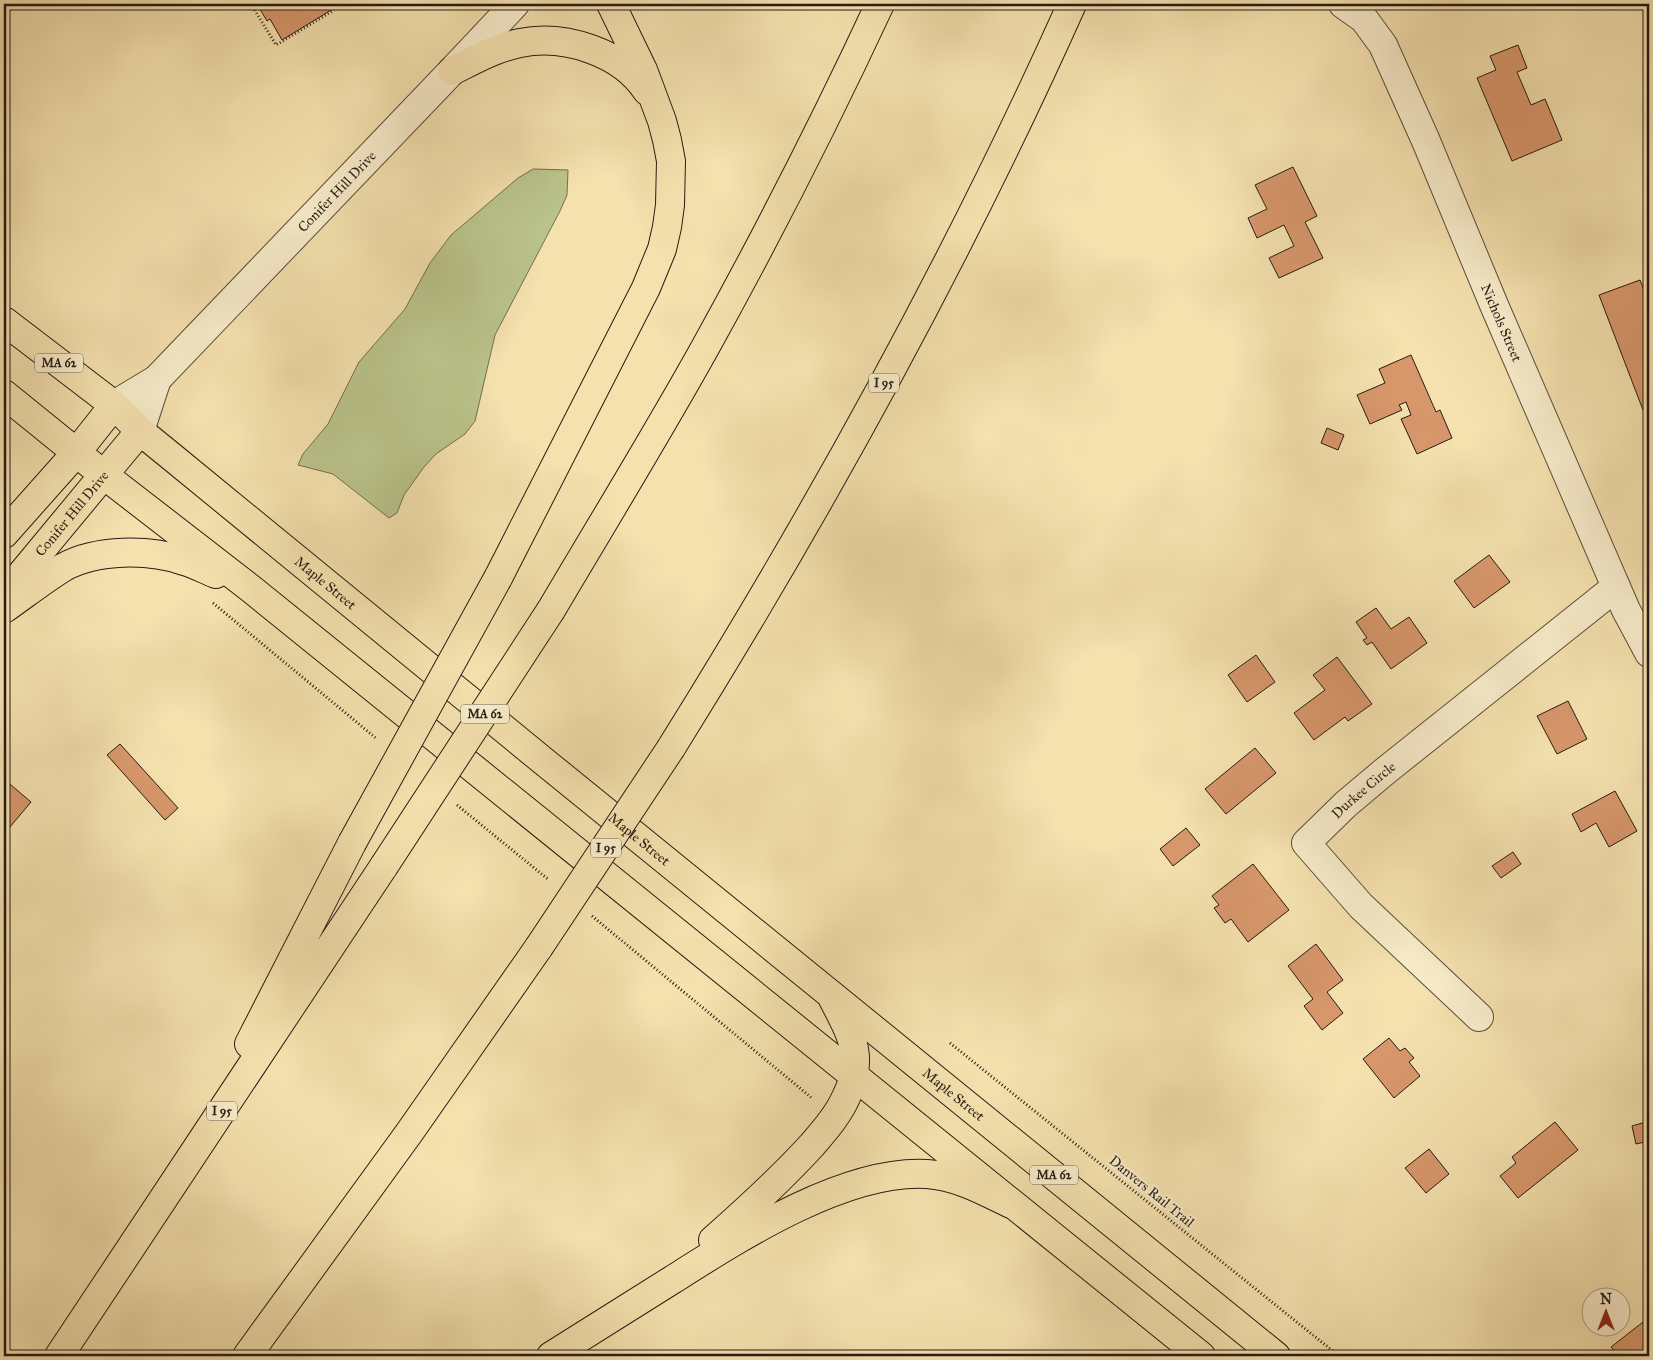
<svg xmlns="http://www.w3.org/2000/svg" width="1653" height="1360" viewBox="0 0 1653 1360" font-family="'IM FELL Great Primer',serif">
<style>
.green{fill:#bac38b;stroke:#706f50}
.building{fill:#d7976b;stroke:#261b15}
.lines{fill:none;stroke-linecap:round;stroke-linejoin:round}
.minor-casing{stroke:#5a4c3b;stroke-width:30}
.major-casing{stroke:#261b15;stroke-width:30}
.highway-casing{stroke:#261b15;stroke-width:30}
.path{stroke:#261b15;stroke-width:3;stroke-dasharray:1 2.5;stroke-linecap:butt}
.minor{stroke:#f8ecca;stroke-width:28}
.major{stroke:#f4e1ae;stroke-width:28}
.highway{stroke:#f4e1ae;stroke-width:28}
.highway-bridge-casing{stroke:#261b15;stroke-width:30;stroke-linecap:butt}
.highway-bridge{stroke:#f4e1ae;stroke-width:28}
.labels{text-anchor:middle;stroke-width:4;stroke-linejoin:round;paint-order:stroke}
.shield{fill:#f8ecca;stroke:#655a4b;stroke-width:1}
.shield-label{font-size:12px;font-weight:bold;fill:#261b15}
.street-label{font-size:14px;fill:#261b15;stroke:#f8ecca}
</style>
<rect width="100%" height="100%" fill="#f4e1ae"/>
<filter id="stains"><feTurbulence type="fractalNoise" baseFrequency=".004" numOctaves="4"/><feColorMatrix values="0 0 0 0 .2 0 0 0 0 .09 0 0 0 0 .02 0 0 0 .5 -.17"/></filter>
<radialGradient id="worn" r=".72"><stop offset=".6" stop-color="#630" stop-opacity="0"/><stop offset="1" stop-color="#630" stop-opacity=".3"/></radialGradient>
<!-- green -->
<path class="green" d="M533 169 568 170 567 195 560 211 495 335 475 421 465 434 436 454 424 467 404 495 397 513 389 518 333 474 298 465 303 454 328 424 359 362 405 309 430 263 451 235 518 178Z"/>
<!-- building -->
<path class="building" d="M257 4H341L282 40 270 19 267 21Z
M1518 45 1527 68 1517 72 1531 105 1545 99 1562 140 1512 161 1477 78 1496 70 1490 56Z
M1293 167 1317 216 1305 222 1323 258 1279 278 1269 258 1294 246 1284 225 1257 238 1248 218 1267 209 1255 185Z
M1640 280 1648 300 1649 299V408L1643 410 1599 295Z
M1411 355 1436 412 1440 410 1452 438 1417 454 1401 419 1411 415 1406 402 1399 405 1402 410 1370 424 1357 395 1385 383 1379 369Z
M1327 428 1344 435 1338 450 1321 443Z
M1489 555 1510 582 1474 608 1454 581Z
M1376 608 1391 629 1409 617 1427 643 1391 669 1372 642 1367 645 1363 640 1367 638 1356 622Z
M1256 655 1275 682 1247 702 1228 675Z
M1337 657 1372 704 1348 721 1345 717 1314 740 1294 713 1325 690 1313 675Z
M1568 701 1587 739 1557 754 1537 716Z
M120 744 178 808 165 820 107 755Z
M1255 748 1276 773 1226 814 1205 789Z
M4 779 31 802 4 834Z
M1615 791 1637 831 1609 847 1596 823 1581 832 1572 814Z
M1186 828 1200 845 1173 866 1160 849Z
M1513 852 1521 864 1501 878 1492 866Z
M1253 864 1289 910 1248 942 1231 919 1225 923 1214 908 1219 905 1212 896Z
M1316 944 1343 980 1327 992 1343 1013 1322 1030 1304 1006 1313 999 1288 966Z
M1389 1038 1400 1051 1405 1048 1414 1058 1409 1062 1420 1076 1394 1098 1363 1059Z
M1649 1121V1141L1636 1144 1632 1126Z
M1555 1122 1578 1150 1518 1198 1500 1176 1516 1163 1512 1157Z
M1429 1149 1449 1174 1426 1193 1405 1168Z
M1643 1322 1649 1330V1356H1619L1611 1347Z"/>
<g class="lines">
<!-- minor casing -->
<g class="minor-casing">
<g id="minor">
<path id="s1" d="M1343 4 1364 19 1383 45 1426 141 1494 305 1626 610 1649 653"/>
<path id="s2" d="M114 405 157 379 452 71 515 4"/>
<path d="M140 431 157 379"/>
<path id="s3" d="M1479 1017 1361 906 1306 843 1346 804 1384 772 1616 587"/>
</g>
</g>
<!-- major casing -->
<g class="major-casing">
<g id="major">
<path id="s4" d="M4 321 114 405 140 431 172 457 547 764 1276 1356"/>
<path d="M4 394 104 475 250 588 1201 1356"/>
<path d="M4 534 76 453 114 405"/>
<path id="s5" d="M4 595 140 431"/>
<path d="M4 609C24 595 43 580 64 567 97 549 149 549 184 561 195 564 206 570 216 574"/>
</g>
</g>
<!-- highway casing -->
<g class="highway-casing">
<path id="highway" d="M452 71C474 60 495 48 520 43 564 34 622 52 647 91
M498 578 646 288 662 249 667 227 670 205 671 161 667 140 662 121 643 70 611 4
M551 610C603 522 656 436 706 346 768 234 826 120 880 4
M671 748C820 509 957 261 1072 4
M249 1044 352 843
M713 1240C747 1210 781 1179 812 1145 825 1130 839 1114 847 1095 852 1085 855 1073 855 1062 856 1038 841 1016 831 995
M59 1356 384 866
M247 1356 409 1133 539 947
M551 1356C591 1331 632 1305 672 1280 740 1237 845 1169 927 1174 957 1176 984 1191 1011 1204"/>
</g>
<!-- path -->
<path class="path" d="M251 4 276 45 334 10
M213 603 377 739
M457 805 549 880
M592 916 813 1099
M950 1043 1339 1356"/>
<!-- minor -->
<use href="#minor" class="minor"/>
<!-- major -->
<use href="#major" class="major"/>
<!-- highway -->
<use href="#highway" class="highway"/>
<!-- highway-bridge casing -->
<g class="highway-bridge-casing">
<path id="highway-bridge" d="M352 843 498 578
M384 866 551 610
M539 947 671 748"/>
</g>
<!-- highway-bridge -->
<use href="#highway-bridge" class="highway-bridge"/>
</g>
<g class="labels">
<!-- shield labels -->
<g class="shield">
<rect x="35" y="353.5" width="48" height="19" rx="4"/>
<rect x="869" y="373.5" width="30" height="19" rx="4"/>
<rect x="461" y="704.5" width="48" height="19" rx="4"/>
<rect x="591" y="838.5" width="30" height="19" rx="4"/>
<rect x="207" y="1101.5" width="30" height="19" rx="4"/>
<rect x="1030" y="1165.5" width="48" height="19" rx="4"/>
</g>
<g class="shield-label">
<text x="59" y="367">MA 62</text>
<text x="884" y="387">I 95</text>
<text x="485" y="718">MA 62</text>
<text x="606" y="852">I 95</text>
<text x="222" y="1115">I 95</text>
<text x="1054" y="1179">MA 62</text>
</g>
<!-- street labels -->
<g class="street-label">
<text dy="5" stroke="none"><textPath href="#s2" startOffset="310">Conifer Hill Drive</textPath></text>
<text dy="5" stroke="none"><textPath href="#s1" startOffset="360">Nichols Street</textPath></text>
<text dy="5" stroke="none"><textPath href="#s5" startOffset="106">Conifer Hill Drive</textPath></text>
<text dy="5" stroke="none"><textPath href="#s4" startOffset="415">Maple Street</textPath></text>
<text dy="5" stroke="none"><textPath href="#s3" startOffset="324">Durkee Circle</textPath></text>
<text dy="5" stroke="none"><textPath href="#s4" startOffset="820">Maple Street</textPath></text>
<text dy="5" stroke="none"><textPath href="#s4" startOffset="1225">Maple Street</textPath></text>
<text transform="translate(1152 1191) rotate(39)" y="5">Danvers Rail Trail</text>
</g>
</g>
<!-- margin -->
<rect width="1653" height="1360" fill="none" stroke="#f4e1ae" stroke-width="20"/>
<rect x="5" y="5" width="1643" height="1350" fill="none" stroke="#261b15" stroke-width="2.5"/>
<rect x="10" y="10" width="1633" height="1340" fill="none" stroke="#261b15"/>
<!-- north arrow -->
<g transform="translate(1606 1312)"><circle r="24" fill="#f8ecca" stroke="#a49882"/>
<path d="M0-4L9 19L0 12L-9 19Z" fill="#8f2418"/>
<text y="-8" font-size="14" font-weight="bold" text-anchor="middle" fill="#261b15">N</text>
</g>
<rect width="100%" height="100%" filter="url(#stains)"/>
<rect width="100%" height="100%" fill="url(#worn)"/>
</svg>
